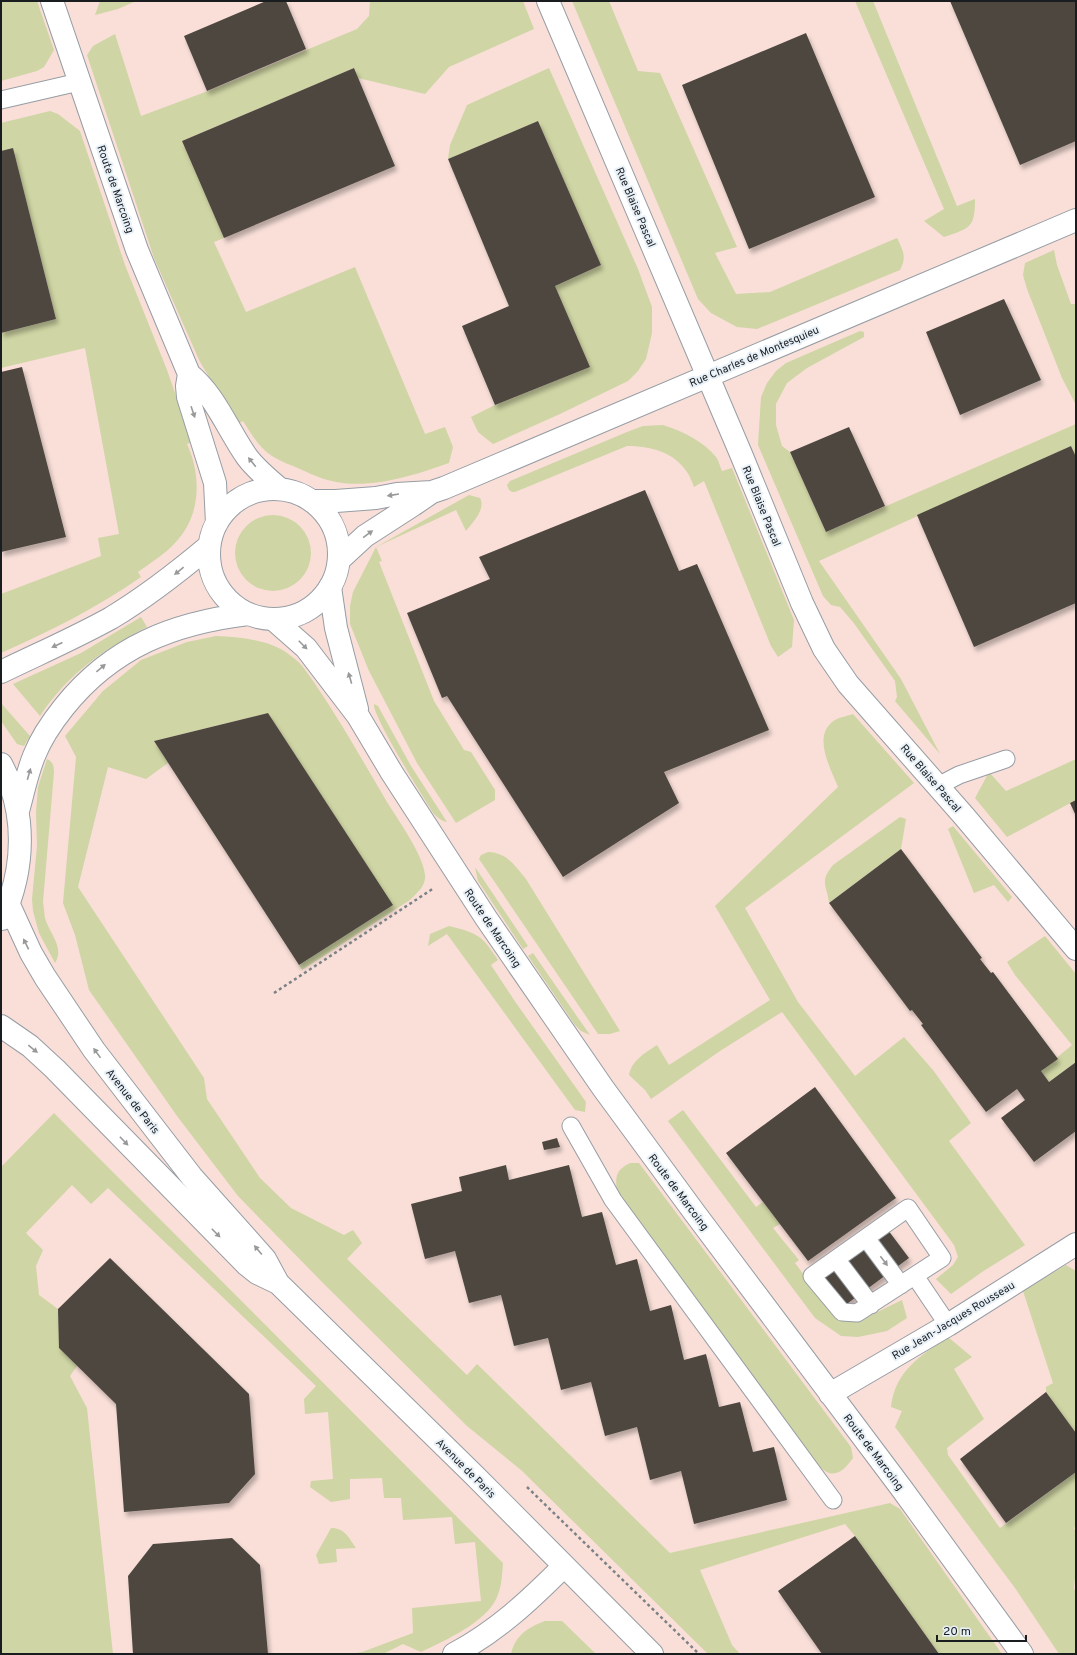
<svg xmlns="http://www.w3.org/2000/svg" width="1077" height="1655" viewBox="0 0 1077 1655" font-family="Overpass,sans-serif">
<style>
.commercial{fill:#f9dfd8}
.green{fill:#cfd5a4}
.building{fill:#4d4741;filter:url(#shadow)}
.lines{fill:none;stroke-linecap:round;stroke-linejoin:round}
.lane-casing{stroke:#969da4;stroke-width:19}
.street-casing{stroke:#969da4;stroke-width:24}
.secondary-casing{stroke:#969da4;stroke-width:24}
.path{stroke:#7b8186;stroke-width:2.5;stroke-dasharray:3 3;stroke-linecap:butt}
.lane{stroke:#fff;stroke-width:17}
.street{stroke:#fff;stroke-width:22}
.secondary{stroke:#fff;stroke-width:22}
.oneway{fill:#98999b}
.labels{text-anchor:middle;stroke-width:4;stroke-linejoin:round;paint-order:stroke}
.street-label{font-size:11px;fill:#1a1d20;stroke:#e8f1f8}
</style>
<defs>
<filter id="shadow"><feDropShadow dx="2.5" dy="4.5" stdDeviation="2" flood-color="#0004"/></filter>
</defs>
<rect width="100%" height="100%" fill="#e8f1f8"/>
<!-- commercial -->
<path class="commercial" d="M1 1H1076V1654H1Z"/>
<!-- green -->
<path class="green" d="M1 1H37L54 50 44 67 37 71 1 81Z
M100 1H136L118 9 95 15Z
M370 1H523L534 29 449 67 425 94 358 78 354 68 182 141 224 238 214 242 246 312 355 267 425 434 445 427 453 447 449 463C415 475 373 489 336 482 325 480 313 475 302 470 292 465 281 462 272 456 259 448 251 433 243 421L238 424 200 362 154 258 87 55 93 46 115 34 141 116 208 91 357 29 369 16Z
M572 1H609L638 71 660 73 737 247 715 253 736 294 770 292 897 238C903 250 907 257 900 270L757 329 737 327 711 313 698 299Z
M855 1H873L957 206 975 199C975 228 970 228 944 237L924 221 944 209Z
M549 68 638 269 652 307V333L646 359 638 371 628 381 560 414 493 444 478 432 471 417 495 405 590 367 555 286 601 265 538 121 448 159 450 145 467 105Z
M50 111 58 114 80 131 125 265 167 370 192 442 187 444C202 477 201 517 174 544 164 555 150 563 138 572L141 577C97 608 50 631 1 653V594L101 556 98 538 119 534 85 348 1 368V333L56 319 13 149 1 151V123Z
M1054 250 1057 265 1071 304H1076V405L1062 378 1027 289 1023 275 1025 263Z
M860 331 864 332V337L807 368 787 383 776 404V425L782 446 790 452 826 532 1076 424V457L1071 446 819 561 901 679 940 754 895 701 897 697 895 681 853 622 840 607 831 605 823 596 758 445 761 397 767 383 776 371 786 363Z
M663 425C682 431 703 441 716 457 719 461 720 467 722 471L732 468 794 620 792 647 778 657 771 646 704 481 694 487C692 482 690 476 687 472 674 452 650 446 627 446L515 492H512L509 490 507 485 510 481 627 432 643 426Z
M469 495 480 498C486 509 473 522 466 531L456 510 376 547 382 561 379 562 434 701 464 750 471 752 495 790V800L456 823 417 763 369 671 350 624V606L353 592 376 547Z
M235 553a38 38 0 1 1 76 0a38 38 0 1 1-76 0Z
M141 617 147 627C102 650 68 674 40 716L13 684 81 653Z
M216 636C240 637 272 640 291 656 297 660 302 665 306 671 336 713 361 758 387 802 398 820 423 854 425 875 426 886 418 892 410 900L302 970 299 965 392 905 268 713 154 741 168 763 146 779 108 767 78 887 204 1078 207 1099 260 1178 291 1208 344 1235 353 1230 362 1243 347 1259 467 1375 477 1364 670 1553 890 1503 900 1509 1002 1654H939L855 1536 845 1524 700 1570 732 1645 740 1654H708L521 1470 467 1426 321 1281 238 1196 177 1116 89 990 75 935 63 903 76 757 65 736 103 691 141 660 187 642Z
M1 703 30 736 24 746 17 744 1 721Z
M374 704 378 706 411 766 447 822C442 821 438 818 434 814 425 801 371 713 374 704Z
M853 714 914 783 745 908 798 1002 855 1076 904 1037 933 1070 971 1123 949 1141 1025 1245 982 1272 951 1294 936 1279 953 1265 958 1257 954 1245 782 1012 720 1051 651 1099 645 1090 629 1075C632 1060 645 1053 657 1045L669 1065 770 1000 715 906 838 787C831 769 811 735 835 720 840 717 848 716 853 714Z
M47 759C53 762 54 766 54 772L43 902C44 907 44 913 45 918 49 933 65 947 55 963L39 933 33 911 32 899 37 846 36 812 38 787Z
M1076 759V800L1007 837 975 798 989 772 1006 791Z
M900 817 906 819 901 849 829 903C827 885 819 882 833 865Z
M953 826 1012 897 1008 902 994 885 974 893 948 829Z
M488 852C508 853 514 865 526 879L620 1031 610 1034H598L479 859 481 855Z
M475 867 528 946 523 949 478 881Z
M449 926C477 933 482 935 498 960L491 965 514 1000 586 1102 585 1112 575 1110 447 934 428 946 430 934Z
M1045 936 1076 974V1062L1049 1082 1041 1071 1072 1045 1015 975 1007 962Z
M533 953 590 1035 581 1031 575 1025 528 956Z
M683 1110 756 1207 763 1202 780 1224 773 1228 799 1260 795 1263 804 1275 846 1320 859 1321 902 1300 907 1318 887 1331 858 1337 841 1336 815 1318 668 1121Z
M54 1113 503 1563C502 1574 502 1586 497 1597 487 1622 444 1641 421 1652L403 1644 383 1654H349L362 1652 413 1633 412 1608 481 1601 475 1542 455 1544 452 1517 403 1520 401 1498H384L382 1478 350 1479V1499L331 1502 310 1487 311 1481 333 1479 328 1412 305 1414 304 1399 316 1386 108 1188 91 1204 72 1185 26 1233 43 1250 36 1266 39 1295 58 1309 77 1366 70 1376 87 1408 113 1654H1V1167Z
M630 1163H639L851 1447 853 1458C848 1465 838 1478 827 1472 822 1470 817 1463 813 1459L617 1191C615 1176 616 1170 630 1163Z
M1066 1265 1076 1271V1433L1046 1392V1387L1053 1383 1023 1291Z
M948 1337 972 1357 954 1369 984 1419 947 1448 948 1455 1000 1528 1076 1472V1526L1074 1528 1076 1533V1568L1074 1588 1076 1593V1654H1059L1015 1588 895 1427 902 1411 891 1407C895 1371 920 1356 948 1337Z
M331 1528C345 1528 349 1538 356 1548L336 1549 337 1562 319 1564 316 1555Z
M545 1621H562L596 1654H511C515 1636 528 1627 545 1621Z"/>
<!-- building -->
<path class="building" d="M266 1H286L306 49 207 91 184 36Z
M950 1H1076V141L1020 165Z
M806 33 875 197 749 249 682 85Z
M354 68 395 166 224 238 182 141Z
M538 121 601 265 555 286 590 367 495 405 462 326 509 306 448 159Z
M13 148 56 319 1 333V151Z
M1004 299 1041 380 960 415 926 332Z
M22 367 66 537 1 552V372Z
M849 427 885 506 826 532 790 452Z
M1071 446 1076 457V603L974 647 917 515Z
M645 490 679 571 697 564 769 730 664 772 679 803 563 877 447 696 442 698 407 613 490 579 479 557Z
M268 713 393 905 299 965 154 741Z
M1076 800V816L1070 803Z
M901 849 982 958 980 959 991 973 993 972 1058 1059 1041 1071 1049 1082 1076 1062V1131L1034 1162 1001 1118 1025 1100 1017 1089 986 1112 921 1025 923 1024 912 1010 910 1011 829 903Z
M815 1087 896 1198 808 1261 726 1153Z
M557 1138 560 1147 544 1150 542 1142Z
M506 1165 509 1180 569 1165 582 1217 602 1212 616 1265 637 1259 650 1311 671 1305 684 1360 706 1354 719 1407 740 1402 753 1452 774 1447 787 1500 694 1524 681 1471 650 1480 637 1427 605 1436 591 1382 561 1390 548 1338 514 1346 501 1295 469 1303 455 1251 425 1259 411 1204 462 1191 459 1177Z
M888 1230 909 1258 844 1306 823 1279Z
M110 1258 249 1394 255 1474 229 1503 124 1512 116 1404 59 1348 58 1309Z
M1046 1392 1076 1433V1472L1006 1523 960 1459Z
M855 1536 939 1654H822L778 1591Z
M232 1538 260 1565 268 1654H133L128 1576 153 1544Z"/>
<g class="lines">
<!-- lane casing -->
<g class="lane-casing">
<path id="lane" d="M1 100 79 82
M938 786 959 775 1006 759
M571 1126 613 1200 833 1500
M908 1208 942 1258 857 1313 842 1312 812 1276Z
M866 1238 901 1285
M836 1259 871 1305
M915 1276 948 1325"/>
</g>
<!-- street casing -->
<g class="street-casing">
<path id="street" d="M548 1 741 454 802 603 824 649 848 684 964 816 1076 949
M312 501H336L376 498 397 494 432 492 444 488 1076 220
M339 560 365 536 413 505 432 492
M330 587 336 628 357 709
M273 619 306 648 358 716 392 773 486 918 603 1088 694 1212 902 1489 1022 1654
M830 1394 948 1325 1076 1244
M454 1654C497 1631 529 1601 563 1567"/>
</g>
<!-- secondary casing -->
<g class="secondary-casing">
<path id="secondary" d="M52 1 137 250 189 374C215 395 228 430 247 457 256 469 268 479 280 489
M189 374 187 386 188 397 215 483 217 523
M209 554a65 65 0 1 1 130 0a65 65 0 1 1-130 0Z
M1 672C38 654 75 638 111 618 146 597 178 572 209 546
M1 764C27 812 25 870 2 919
M18 811C23 793 27 773 34 756 41 738 52 722 64 707 112 647 173 623 248 614
M9 905 31 953 45 977 94 1050 192 1177 265 1259 278 1283
M1 1026 30 1046 55 1069 247 1265 257 1273 278 1283 473 1474 652 1654"/>
</g>
<!-- path -->
<path class="path" d="M274 993 434 888
M527 1487 699 1654"/>
<!-- lane -->
<use href="#lane" class="lane"/>
<!-- street -->
<use href="#street" class="street"/>
<!-- secondary -->
<use href="#secondary" class="secondary"/>
</g>
<!-- one-way arrows -->
<defs><path id="oneway-solid" d="M-6-.8H1V-3.2L6.5 0L1 3.2V.8H-6Z"/></defs>
<g class="oneway">
<use href="#oneway-solid" transform="translate(193 412) rotate(71)"/>
<use href="#oneway-solid" transform="translate(252 462) rotate(-129)"/>
<use href="#oneway-solid" transform="translate(393 495) rotate(171)"/>
<use href="#oneway-solid" transform="translate(368 534) rotate(-36)"/>
<use href="#oneway-solid" transform="translate(179 571) rotate(141)"/>
<use href="#oneway-solid" transform="translate(57 645) rotate(155)"/>
<use href="#oneway-solid" transform="translate(303 645) rotate(45)"/>
<use href="#oneway-solid" transform="translate(101 668) rotate(-40)"/>
<use href="#oneway-solid" transform="translate(350 678) rotate(-106)"/>
<use href="#oneway-solid" transform="translate(29 774) rotate(-74)"/>
<use href="#oneway-solid" transform="translate(26 944) rotate(-116)"/>
<use href="#oneway-solid" transform="translate(33 1049) rotate(39)"/>
<use href="#oneway-solid" transform="translate(97 1053) rotate(-126)"/>
<use href="#oneway-solid" transform="translate(124 1141) rotate(46)"/>
<use href="#oneway-solid" transform="translate(216 1233) rotate(45)"/>
<use href="#oneway-solid" transform="translate(258 1250) rotate(-130)"/>
<use href="#oneway-solid" transform="translate(884 1261) rotate(53)"/>
</g>
<g class="labels">
<!-- street labels -->
<g class="street-label">
<text transform="translate(116 189) rotate(71)" y="4">Route de Marcoing</text>
<text transform="translate(636 207) rotate(67)" y="4">Rue Blaise Pascal</text>
<text transform="translate(754 356) rotate(-23)" y="4">Rue Charles de Montesquieu</text>
<text transform="translate(762 506) rotate(68)" y="4">Rue Blaise Pascal</text>
<text transform="translate(931 778) rotate(49)" y="4">Rue Blaise Pascal</text>
<text transform="translate(493 928) rotate(56)" y="4">Route de Marcoing</text>
<text transform="translate(133 1101) rotate(52)" y="4">Avenue de Paris</text>
<text transform="translate(679 1192) rotate(53)" y="4">Route de Marcoing</text>
<text transform="translate(953 1320) rotate(-31)" y="4">Rue Jean-Jacques Rousseau</text>
<text transform="translate(874 1452) rotate(53)" y="4">Route de Marcoing</text>
<text transform="translate(466 1468) rotate(45)" y="4">Avenue de Paris</text>
</g>
</g>
<!-- border -->
<rect width="1077" height="1655" fill="none" stroke="#1a1d20" stroke-width="4"/>
<!-- scale -->
<path d="M937 1635v6h89v-6" fill="none" stroke="#1a1d20" stroke-width="2"/>
<text x="943" y="1635" font-size="12" fill="#1a1d20" stroke="#e8f1f8" stroke-width="3" paint-order="stroke">20 m</text>
</svg>
